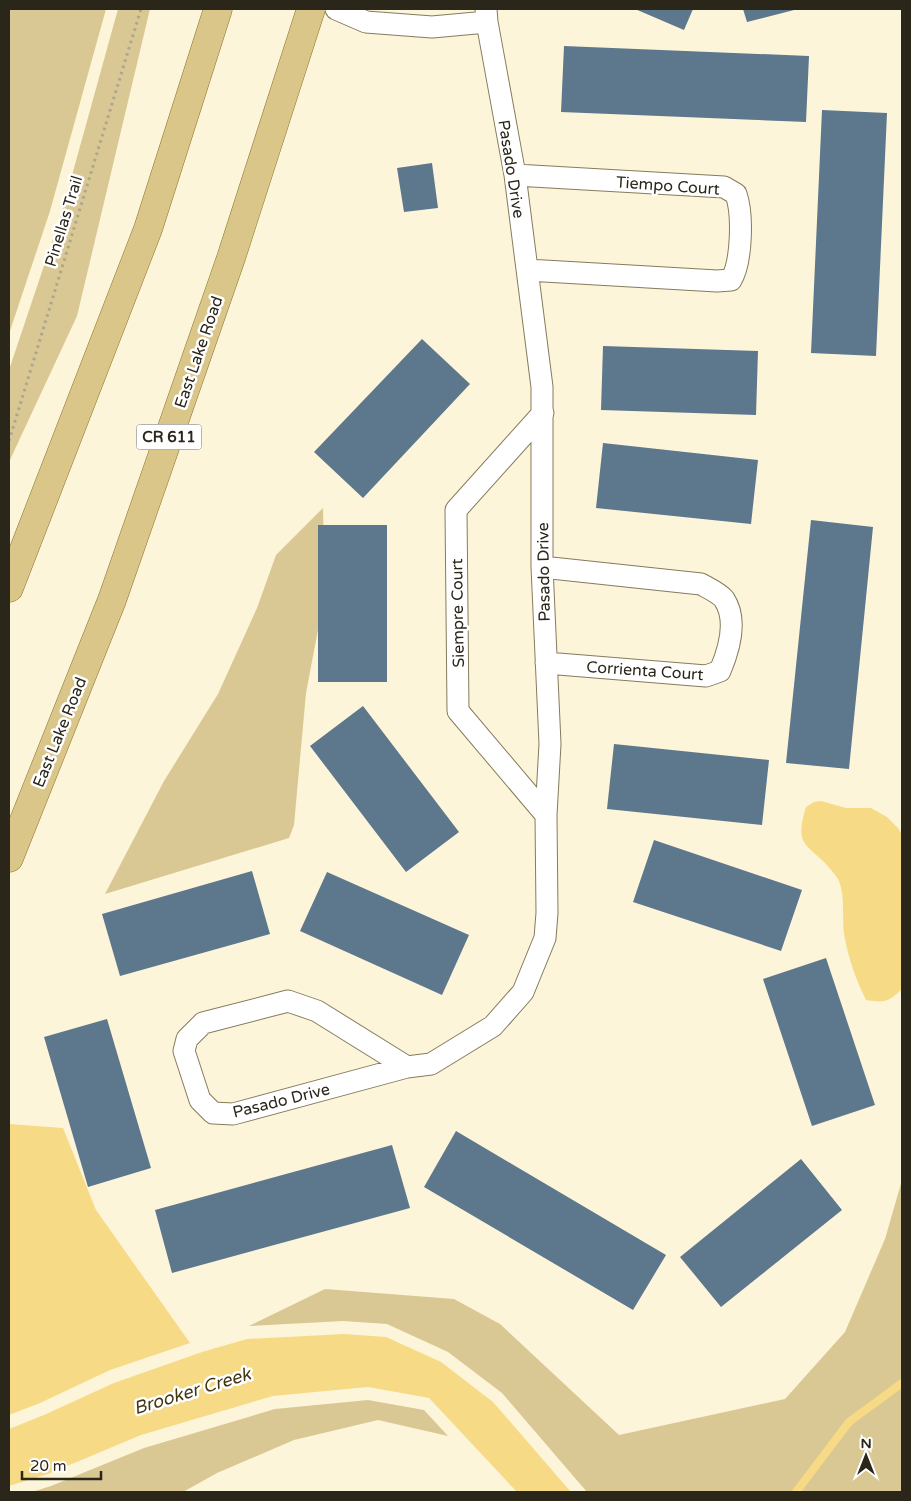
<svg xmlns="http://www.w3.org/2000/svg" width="911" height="1501" viewBox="0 0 911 1501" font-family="'Varela Round',sans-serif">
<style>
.green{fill:#d9c893}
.water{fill:#f6da86}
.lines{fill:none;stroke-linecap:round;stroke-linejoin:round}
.stream{stroke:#f6da86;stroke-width:8}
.building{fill:#5d778c}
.minor-casing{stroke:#857b5d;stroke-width:23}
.primary-casing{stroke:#8b752e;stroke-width:29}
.path{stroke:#aca590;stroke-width:3;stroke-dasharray:2.5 4;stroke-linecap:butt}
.minor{stroke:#fff;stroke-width:21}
.primary{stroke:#d9c688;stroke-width:28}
.labels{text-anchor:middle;stroke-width:5;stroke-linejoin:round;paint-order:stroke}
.shield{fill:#fff;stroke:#6a675f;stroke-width:1}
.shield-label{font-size:15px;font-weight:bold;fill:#2a261a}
.street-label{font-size:16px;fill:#2a261a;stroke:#fff}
.water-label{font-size:18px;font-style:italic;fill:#423712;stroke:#fff}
</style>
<rect width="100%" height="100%" fill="#fdf5da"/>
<!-- green -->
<path class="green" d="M9 9H106L50 211 9 334Z
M118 9H150L77 316 9 462V370L61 215Z
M323 508 325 593 306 693 294 825 289 838 105 894 164 781 218 694 257 608 276 555Z
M902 1180V1492H587L502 1393 448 1352 387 1324 343 1321 249 1326 325 1289 454 1299 500 1324 619 1435 785 1399 845 1332 885 1239Z
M368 1400 424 1410 448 1436 378 1420 294 1440 217 1473 183 1492H32L51 1486 144 1448 275 1409Z"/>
<!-- water -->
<path class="water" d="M821 801 846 808H871L887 817 898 828 902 835V989C889 1002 884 1003 866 1000 856 980 848 957 844 934 842 918 845 900 840 884 839 879 835 875 832 871 809 843 793 849 806 807L814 802Z
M9 1124 63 1128 96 1210 190 1343 110 1370 40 1403 9 1415Z
M344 1334 386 1337 441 1362 493 1402 571 1492H517L429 1398 368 1387 273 1396 141 1435 48 1474 9 1486V1429L44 1415 114 1383 202 1352 247 1339Z"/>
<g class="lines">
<!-- stream -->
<path class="stream" d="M796 1492 849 1422 902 1383"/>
</g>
<!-- building -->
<path class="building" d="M635 9H693L684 30Z
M743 9H798L747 22Z
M564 46 809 56 806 122 561 112Z
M822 110 887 113 876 356 811 353Z
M432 163 438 208 404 212 397 168Z
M422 339 470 384 363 498 314 452Z
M603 346 758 351 756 415 601 410Z
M603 443 758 460 751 524 596 508Z
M811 520 873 527 849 769 786 763Z
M318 525H387V682H318Z
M363 706 459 832 406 872 310 746Z
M614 744 769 760 762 825 607 809Z
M654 840 802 890 781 951 633 902Z
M252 871 270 934 120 976 102 914Z
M327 872 469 935 442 995 300 931Z
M826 958 875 1105 812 1126 763 979Z
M107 1019 151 1168 88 1187 44 1037Z
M456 1131 666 1255 633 1310 424 1187Z
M392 1145 410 1208 172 1273 155 1210Z
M801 1159 842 1210 721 1307 680 1257Z"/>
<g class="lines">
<!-- minor casing -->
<g class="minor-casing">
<path id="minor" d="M336 9 366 22 432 27 487 22
M515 175 724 187 736 194C743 214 742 262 731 280L717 281 527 270
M543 413 456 510 458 711 546 815
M542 567 701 584C708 588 719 593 724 599 738 620 729 650 720 671L706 676 546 663
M407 1067 317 1011 288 1001 203 1023 187 1039 184 1051 200 1100 213 1113 233 1114 407 1067 431 1064 493 1026 523 992 545 938 547 913 546 815 550 744 542 567V387L515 175 487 22 486 9"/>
</g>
<!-- primary casing -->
<g class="primary-casing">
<path id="primary" d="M9 588 148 229 218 9
M9 858 112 600 231 258 311 9"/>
</g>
<!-- path -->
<path class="path" d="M9 441 141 9"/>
<!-- minor -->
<use href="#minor" class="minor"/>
<!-- primary -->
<use href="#primary" class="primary"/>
</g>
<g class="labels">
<!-- shield labels -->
<rect class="shield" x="136.5" y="424.5" width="65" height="25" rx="4"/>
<g class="shield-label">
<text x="169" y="442">CR 611</text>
</g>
<!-- street labels -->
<g class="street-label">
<text transform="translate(512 169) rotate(81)" y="6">Pasado Drive</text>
<text transform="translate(668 185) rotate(4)" y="6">Tiempo Court</text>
<text transform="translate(63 221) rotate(-73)" y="6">Pinellas Trail</text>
<text transform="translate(198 352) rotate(-71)" y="6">East Lake Road</text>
<text transform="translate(543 572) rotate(-91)" y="6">Pasado Drive</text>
<text transform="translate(457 613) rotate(-91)" y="6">Siempre Court</text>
<text transform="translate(645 670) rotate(4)" y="6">Corrienta Court</text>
<text transform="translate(59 732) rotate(-68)" y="6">East Lake Road</text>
<text transform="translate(281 1100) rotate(-14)" y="6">Pasado Drive</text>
</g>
<!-- water labels -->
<g class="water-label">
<text transform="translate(192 1391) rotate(-17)" y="6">Brooker Creek</text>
</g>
</g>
<!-- border -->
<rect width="911" height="1501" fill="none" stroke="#2a261a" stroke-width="20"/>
<!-- north arrow -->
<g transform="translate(866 1456)" stroke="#ffffff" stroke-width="4" paint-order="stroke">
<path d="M0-4L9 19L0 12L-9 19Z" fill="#2a261a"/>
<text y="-8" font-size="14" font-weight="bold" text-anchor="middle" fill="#2a261a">N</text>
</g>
<!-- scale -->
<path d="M22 1471v8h79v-8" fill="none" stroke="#2a261a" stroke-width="2.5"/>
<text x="30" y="1471" font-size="15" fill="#2a261a" stroke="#ffffff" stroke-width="4" paint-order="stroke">20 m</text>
</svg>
